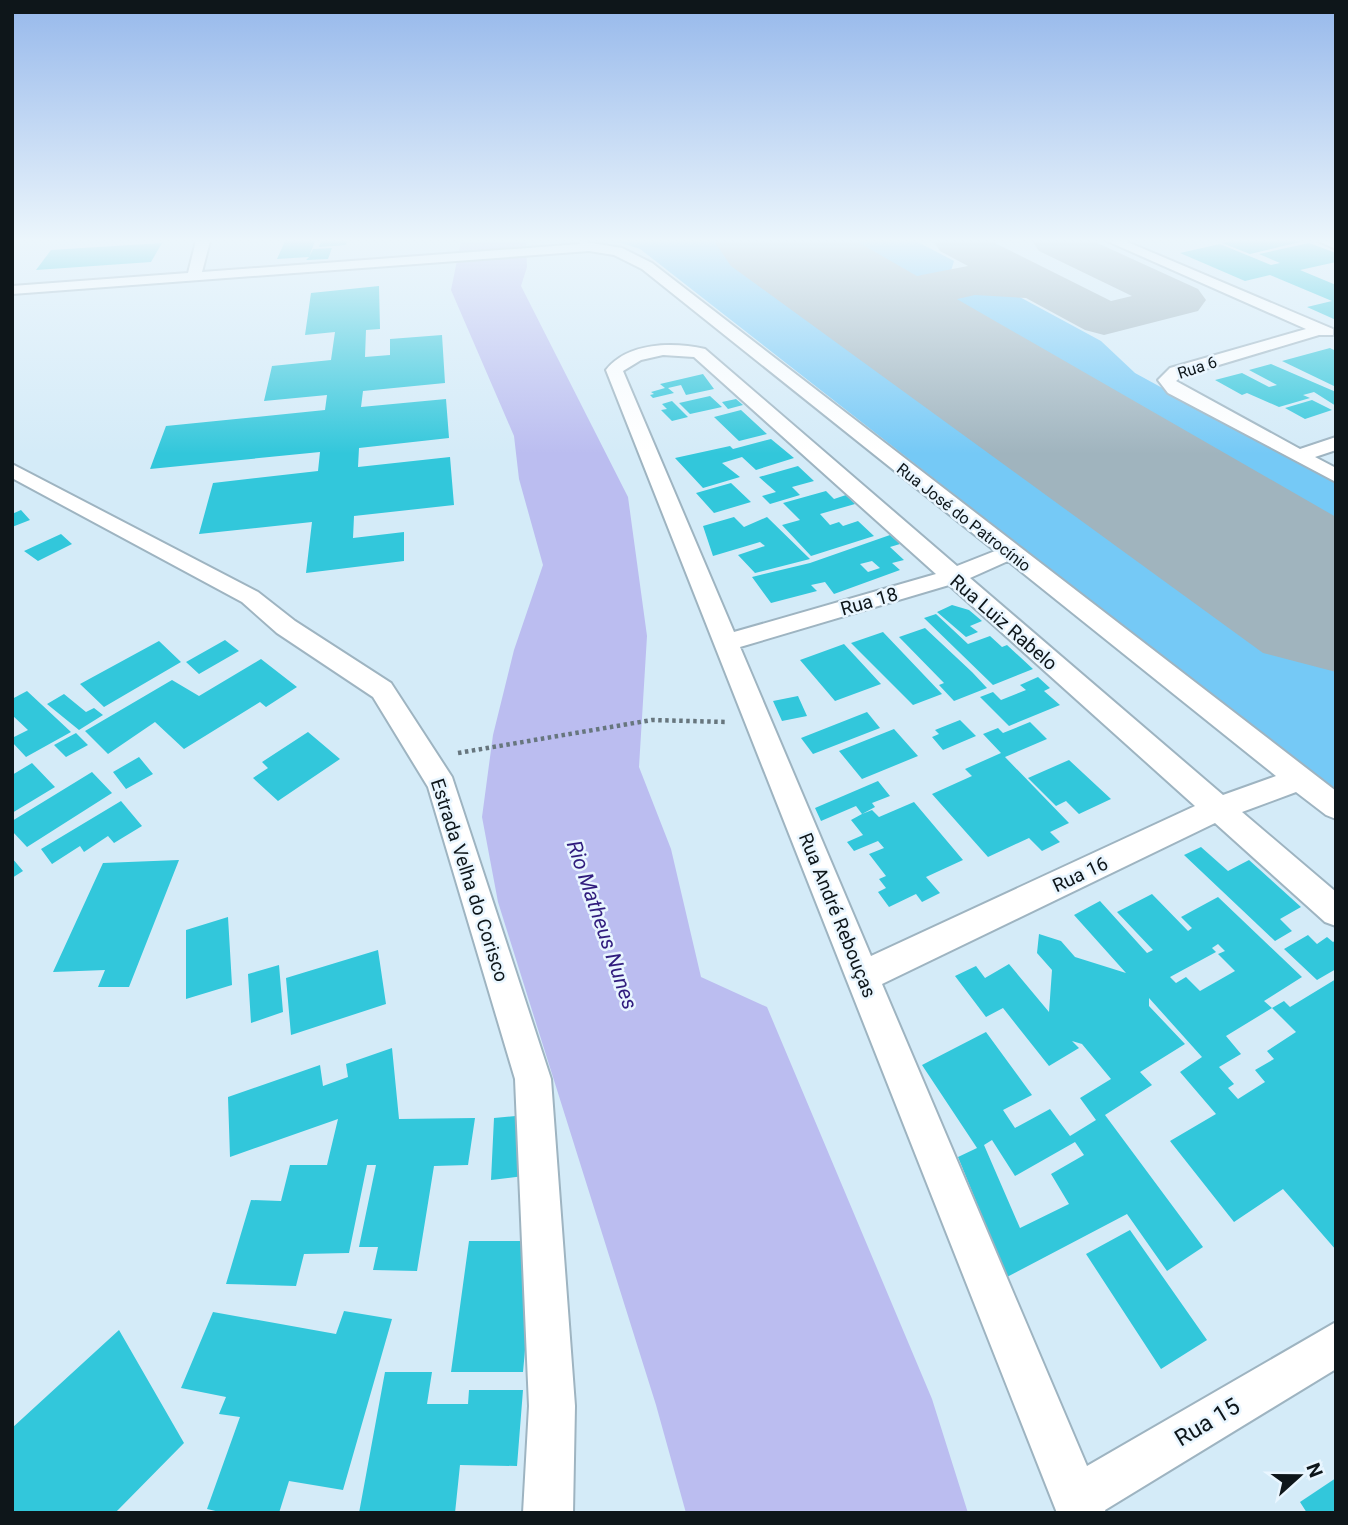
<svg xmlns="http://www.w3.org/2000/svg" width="1348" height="1525" viewBox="0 0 1348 1525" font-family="Roboto,sans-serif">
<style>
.green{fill:#75c9f6}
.water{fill:#bbbdf0}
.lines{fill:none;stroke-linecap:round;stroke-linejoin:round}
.taxiway{fill:#a0b4be;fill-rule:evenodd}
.runway{fill:#a0b4be;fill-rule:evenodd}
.building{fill:#32c7db;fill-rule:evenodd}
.minor-casing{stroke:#9eb4c1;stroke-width:4}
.path{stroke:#67767e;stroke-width:4.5;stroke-dasharray:3.5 3.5;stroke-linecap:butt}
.minor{fill:#fff;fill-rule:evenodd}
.labels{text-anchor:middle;stroke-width:5;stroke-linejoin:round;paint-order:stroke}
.far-street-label{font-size:16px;fill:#0e161a;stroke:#e9f6ff}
.street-label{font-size:19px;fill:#0e161a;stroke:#e9f6ff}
.water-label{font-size:21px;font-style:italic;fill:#301c7d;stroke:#e9f6ff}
.near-street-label{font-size:23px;fill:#0e161a;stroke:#e9f6ff}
</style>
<rect width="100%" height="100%" fill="#d4ebf8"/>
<!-- green -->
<path class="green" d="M615 241H740L1336 645V793L653 259 640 249Z
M805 241H916L954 261 951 271 890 283 865 278Z
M976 286 1007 290 1101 341 1135 373 1336 483V572L913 309 920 298Z"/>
<!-- water -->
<path class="water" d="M461 241H526L527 267 521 286 628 497 647 636 639 767 671 849 701 977 767 1007 932 1399 968 1513H686L656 1405 498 902 482 817 493 735 514 650 543 565 519 479 514 436 451 290Z"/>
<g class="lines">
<!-- taxiway -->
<path class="taxiway" d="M933 241H991L1111 301 1132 296 1039 251 1032 241H1093L1198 289 1206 300 1198 311 1104 335 1085 330 1026 298 975 295 922 307 903 324 884 329 865 324 858 313C883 276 927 275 968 266L940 251Z"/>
<!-- runway -->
<path class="runway" d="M714 241H856L1336 517V672L1263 653 731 266Z"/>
</g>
<!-- building -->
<path class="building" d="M285 241H315L309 257 313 249 332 248 328 259 306 260 309 257 277 259Z
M321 241H347L346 245 319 247Z
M1230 241H1300V242L1250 254 1222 243Z
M162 243 151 262 36 270 51 250Z
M1309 243 1336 253V262L1300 270 1336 285V320L1307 307 1332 301 1270 275 1245 281 1180 253 1220 244 1271 265 1280 263 1259 254Z
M379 286 380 329 366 330 365 357 390 355V339L442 335 445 383 363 391 361 407 446 399 449 438 359 448 358 467 450 457 454 505 354 516 353 538 404 532V561L306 573 312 522 199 534 213 483 318 471 320 452 150 469 166 426 325 410 327 395 264 401 272 366 331 360 335 332 305 335 311 293Z
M1330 348 1336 351V387L1282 361Z
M1271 364 1336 392V406L1314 392 1303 395 1310 398 1279 407 1247 393 1242 395 1215 380 1242 373 1269 387 1277 385 1249 370Z
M703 374 714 389 686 395 681 385 668 388 674 393 653 398 650 395 654 394 651 392 665 388 660 384Z
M710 396 722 407 690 414 679 403Z
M736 399 743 405 728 409 722 402Z
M1312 400 1332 410 1305 419 1285 408Z
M672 401 688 417 672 421 661 410 667 409 662 404Z
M741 410 767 434 739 441 714 417Z
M771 439 794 458 756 470 742 457 722 463 740 477 703 488 675 458 730 446 733 449Z
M798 466 814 481 792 487 800 495 770 504 762 496 776 492 759 477Z
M731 483 751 502 714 513 696 493Z
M826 491 834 499 846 495 855 504 820 514 830 525 839 522 843 526 858 521 874 536 811 556 782 525 800 520 783 503Z
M21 510 30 520 12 527V514Z
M734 517 744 527 767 517 810 559 755 573 738 555 765 546 760 542 713 556 703 526Z
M61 534 72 544 38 561 24 551Z
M890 535 900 544 890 547 904 560 892 563 900 570 834 594 825 582 811 585 817 591 771 603 752 577 810 563ZM872 561 880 568 868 572 860 564Z
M952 605 969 610 982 621 970 626 978 632 966 637 937 612Z
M936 614 968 644 990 636 1002 647 1007 645 1033 669 993 685 924 618Z
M925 628 972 672 987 688 954 701 939 685 944 683 899 637Z
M883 632 942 694 913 705 851 643Z
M225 640 239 651 199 674 186 662Z
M159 641 181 662 104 707 80 684Z
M844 644 881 684 835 701 800 660Z
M261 659 297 687 266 707 260 702 184 749 155 722 108 754 85 731 172 680 199 696Z
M1038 677 1050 688 1044 691 1060 705 1009 726 980 697 993 692 1001 700 1026 690 1020 685Z
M27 691 71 732 26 757 12 742V738L28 730 12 715V699Z
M64 694 86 712 94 708 103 715 79 730 47 704Z
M798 696 807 716 782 721 773 701Z
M867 712 880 728 813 754 801 738Z
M960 720 976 736 943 750 932 737 939 734 935 730Z
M1030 722 1047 739 1005 757 1069 823 1050 832 1060 842 1042 851 1029 838 988 857 932 794 972 776 965 769 1001 753 983 734 998 728 1003 733Z
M894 729 918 756 862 779 839 751Z
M308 732 340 759 278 801 253 778 268 768 262 762Z
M76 733 88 745 66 757 54 745Z
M139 757 153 774 126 789 113 772Z
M1069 760 1111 799 1079 814 1066 801 1056 806 1028 778Z
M32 763 55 787 12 813V775Z
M92 772 112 793 27 847 12 831V821Z
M878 781 890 796 872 803 875 807 862 814 872 810 879 817 914 802 963 860 926 877 940 893 922 902 916 894 889 907 878 892 886 888 879 879 886 876 869 854 884 848 878 841 854 851 847 842 863 835 851 820 862 814 856 806 821 821 815 808Z
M121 801 142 826 114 843 108 836 84 852 80 846 52 864 41 849Z
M1201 847 1228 871 1249 860 1301 907 1280 919 1292 931 1275 941 1184 855Z
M12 858 23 871 12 878Z
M179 860 129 987H98L105 970 53 972 103 863Z
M1152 894 1188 931 1192 928 1181 917 1218 897 1302 977 1264 1001 1272 1008 1226 1036 1241 1054 1219 1067 1234 1084 1228 1088 1238 1099 1265 1082 1255 1070 1274 1059 1267 1051 1296 1032 1272 1008 1284 1001 1290 1007 1336 979V1250L1283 1189 1234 1222 1170 1141 1216 1114 1180 1072 1202 1057 1149 998V1006L1185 1044 1140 1072 1152 1085 1105 1115 1203 1247 1167 1271 1127 1214 1007 1277 958 1157 977 1148 922 1065 986 1032 1032 1095 1003 1110 1015 1128 1050 1109 1070 1136 1096 1120 1080 1098 1111 1079 1082 1044 1072 1041 1079 1048 1049 1066 1003 1008 986 1017 955 976 976 966 985 978 1009 964 1049 1012 1052 970 1037 953 1039 934 1061 941 1075 957 1126 973 1074 915 1100 901 1147 953 1153 950 1117 912ZM1218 944 1225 951 1218 954 1235 971 1200 991 1186 977 1176 983 1170 977 1216 952 1212 948ZM992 1140 1015 1176 1075 1142 1084 1155 1051 1174 1069 1204 1020 1228 984 1145Z
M228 917 232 985 186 999V930Z
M1308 935 1317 944 1327 937 1333 942 1336 940V969L1317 980 1284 949Z
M378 950 386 1004 291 1035 286 978Z
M279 965 283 1012 251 1023 248 974Z
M392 1048 399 1119 475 1118 468 1165 434 1166 417 1271 373 1270 378 1247H359L376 1165H367L349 1253 304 1254 296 1286 226 1284 251 1200 281 1201 290 1165H327L338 1119 230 1157 228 1097 320 1065 323 1086 348 1077 346 1064Z
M526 1115 524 1176 491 1180 494 1118Z
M1130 1230 1207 1340 1161 1369 1086 1254Z
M469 1241H535L523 1372H451Z
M344 1311 392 1319 343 1490 289 1481 279 1513H224L207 1509 240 1417 219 1414 226 1397 181 1388 213 1312 336 1334Z
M119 1330 184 1443 115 1513H12V1428Z
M385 1372H432L427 1404H468L469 1390H523L517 1466 460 1465 455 1513H359Z
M1336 1478V1513H1307L1300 1502Z"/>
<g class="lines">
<!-- minor casing -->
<g class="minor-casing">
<path id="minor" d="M196 241H210L202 272 581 244 579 241 622 248 652 263 1336 791V819L1326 815 1296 792 1242 812 1336 892V926L1325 922 1215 823 882 984 1087 1466 1336 1322V1369L1105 1510 1106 1513H1057L606 370C628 342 673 342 705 349L957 566 995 551 642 269 614 255 589 251 12 294V286L188 273ZM663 355 694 357 936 574 734 632 623 371 641 360ZM1008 561 1276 776 1223 795 970 578ZM949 585 1195 806 871 956 740 647Z
M1107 241H1125L1333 329V335H1319L1182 376 1176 381 1300 449 1336 437V450L1315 457 1336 468V482L1168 393 1158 380 1170 368 1306 329Z
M1318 241H1336V249Z
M12 464 258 592 295 621 391 683 452 777 551 1079 575 1406 573 1513H523L529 1406 515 1079 428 787 373 697 277 633 242 602 12 478Z"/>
</g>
<!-- path -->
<path class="path" d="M458 753 652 720 727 722"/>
<!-- minor -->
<use href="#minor" class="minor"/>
</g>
<!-- sky -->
<linearGradient id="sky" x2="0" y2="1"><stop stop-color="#96b8eb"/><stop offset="0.53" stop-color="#ecf6fc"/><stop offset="1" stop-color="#ecf6fc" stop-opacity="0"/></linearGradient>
<rect width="1348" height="454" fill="url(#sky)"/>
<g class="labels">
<!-- far-street labels -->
<g class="far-street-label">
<text transform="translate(1197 367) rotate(-18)" y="6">Rua 6</text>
<text transform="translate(964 517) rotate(38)" y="6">Rua José do Patrocínio</text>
</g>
<!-- street labels -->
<g class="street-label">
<text transform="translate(869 601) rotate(-16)" y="7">Rua 18</text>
<text transform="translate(1004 622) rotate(41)" y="7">Rua Luiz Rabelo</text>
<text transform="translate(1080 874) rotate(-25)" y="7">Rua 16</text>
<text transform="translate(470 880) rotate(72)" y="7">Estrada Velha do Corisco</text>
<text transform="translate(838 915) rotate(68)" y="7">Rua André Rebouças</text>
</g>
<!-- water labels -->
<g class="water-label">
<text transform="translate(602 925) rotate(71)" y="7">Rio Matheus Nunes</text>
</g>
<!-- near-street labels -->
<g class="near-street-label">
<text transform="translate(1207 1422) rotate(-31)" y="8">Rua 15</text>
</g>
</g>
<!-- border -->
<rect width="1348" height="1525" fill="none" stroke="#0e161a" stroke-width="28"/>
<!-- north arrow -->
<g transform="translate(1299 1476) rotate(69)" stroke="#e9f6ff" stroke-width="5" paint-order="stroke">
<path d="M0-5L12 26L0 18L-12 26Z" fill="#0e161a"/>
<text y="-10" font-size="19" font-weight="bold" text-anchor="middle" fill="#0e161a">N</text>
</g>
</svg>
